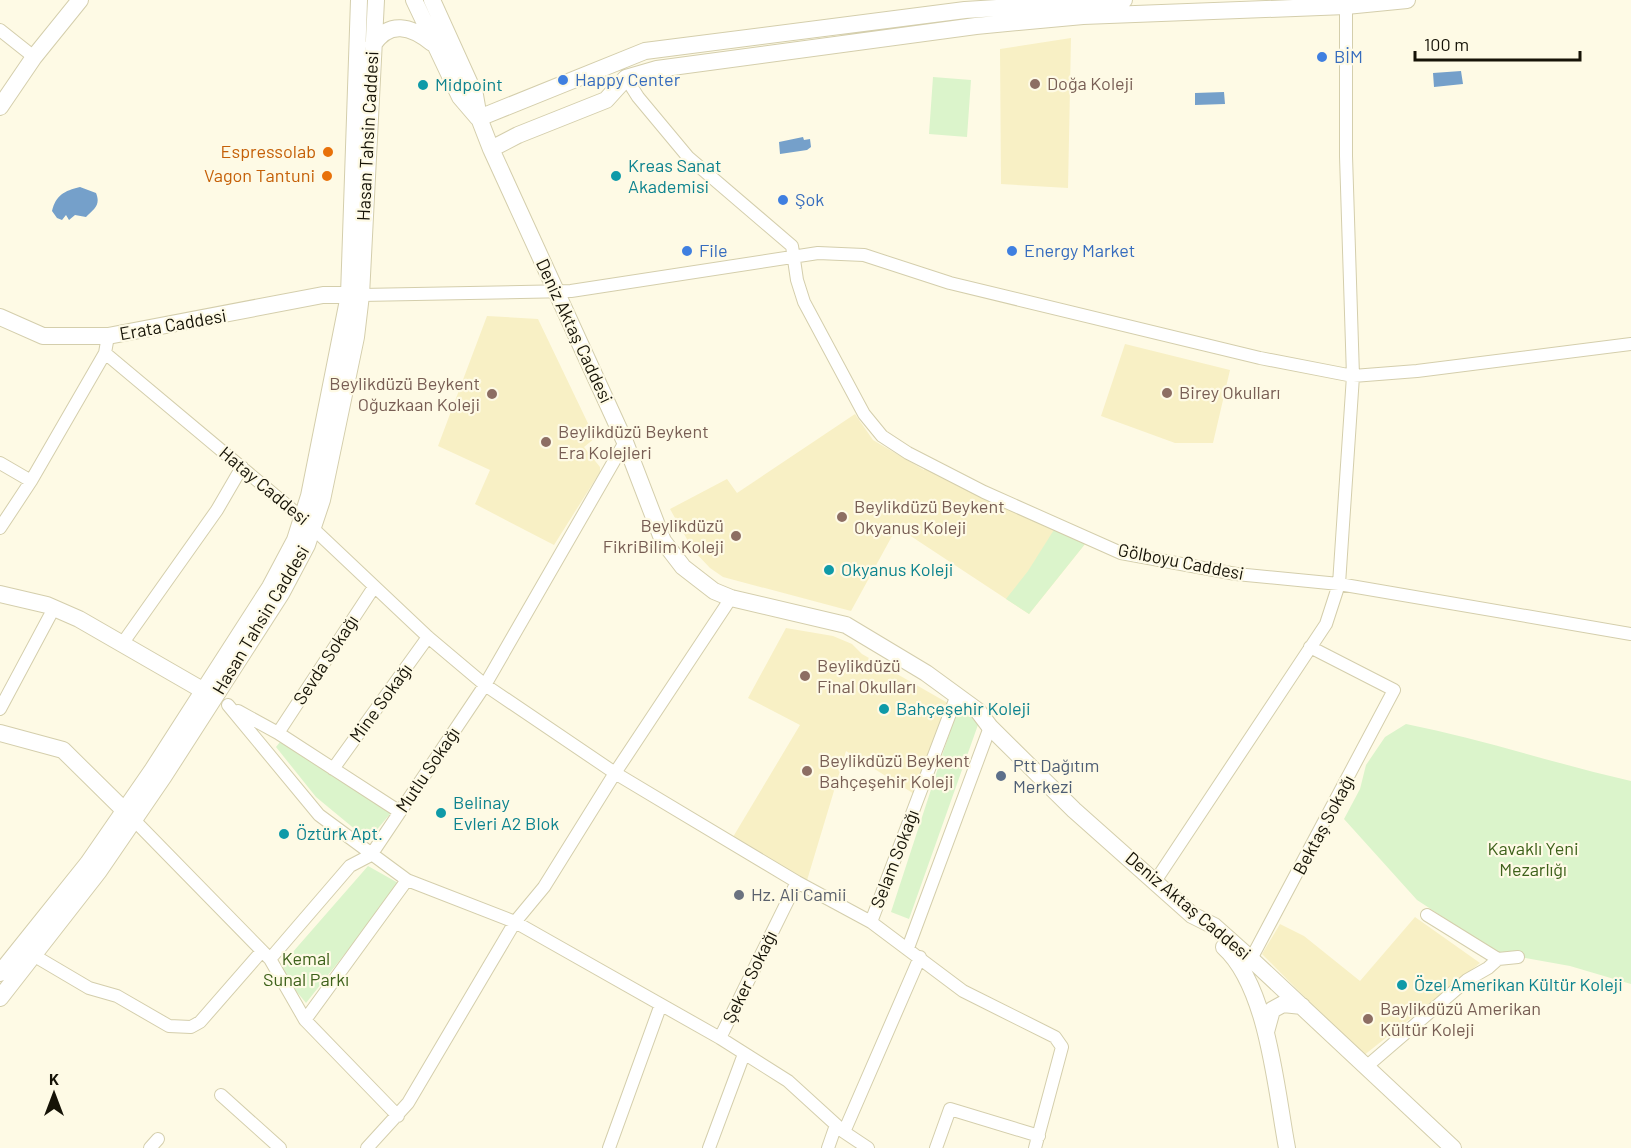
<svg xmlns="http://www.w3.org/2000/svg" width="1631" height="1148" viewBox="0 0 1631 1148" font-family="Barlow,sans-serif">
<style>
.built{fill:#f8f0c5}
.green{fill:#dbf4cb}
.water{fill:#75a0ca}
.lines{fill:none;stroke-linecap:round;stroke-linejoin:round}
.street-casing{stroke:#d4ceac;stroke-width:14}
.secondary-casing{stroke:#d4ceac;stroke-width:18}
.street{stroke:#fff;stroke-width:12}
.secondary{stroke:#fff;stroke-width:16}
.shop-dot{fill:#3f7fe0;stroke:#fefae5;stroke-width:2}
.education-dot{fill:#8d6e63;stroke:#fefae5;stroke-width:2}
.culture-dot{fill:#0f9aa8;stroke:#fefae5;stroke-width:2}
.food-dot{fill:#e8710a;stroke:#fefae5;stroke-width:2}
.service-dot{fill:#5c6f8a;stroke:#fefae5;stroke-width:2}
.worship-dot{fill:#6b7280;stroke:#fefae5;stroke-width:2}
.labels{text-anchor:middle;stroke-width:4.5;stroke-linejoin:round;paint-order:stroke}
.shop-label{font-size:18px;fill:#366cbe;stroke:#fefae5;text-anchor:start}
.education-label{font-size:18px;fill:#785e54;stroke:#fefae5;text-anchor:start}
.culture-label{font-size:18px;fill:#0d838f;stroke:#fefae5;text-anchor:start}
.street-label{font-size:18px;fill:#161307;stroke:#fefae5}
.food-label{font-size:18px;fill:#c56008;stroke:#fefae5;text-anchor:end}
.service-label{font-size:18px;fill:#4e5e75;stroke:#fefae5;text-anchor:start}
.park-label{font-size:18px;fill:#3d611a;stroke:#fefae5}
.worship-label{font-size:18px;fill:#5b616d;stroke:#fefae5;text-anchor:start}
</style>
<rect width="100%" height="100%" fill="#fefae5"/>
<!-- built -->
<path class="built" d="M1071 38 1068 188 1001 184 1000 49Z
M487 316 538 319 595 438 584 447 600 467V472L554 545 475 504 490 470 438 446Z
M1125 344 1230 370 1213 443H1175L1101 416Z
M855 414 873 440 924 470 927 463 1089 539 1029 614 897 527 851 611 723 577 710 568 693 550 670 509 727 479 737 493Z
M786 628 833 636 852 644 862 654 953 706 919 797 846 751 805 887 730 842 800 725 748 698Z
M1415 917 1480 963 1363 1056 1262 954 1280 924 1304 936 1360 981Z"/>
<!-- green -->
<path class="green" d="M933 77 971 80 967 137 929 134Z
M1057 525 1089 539 1029 614 1006 599 1028 571Z
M958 707 979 722 909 919 891 912Z
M1406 724C1482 739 1556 764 1631 781V984L1570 966 1498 953 1417 900 1344 819 1360 789 1366 765 1385 737Z
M280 742 391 813 368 840 316 797 276 747Z
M368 866 400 884 306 1003 278 969Z"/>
<!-- water -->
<path class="water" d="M1461 71 1463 84 1434 87 1433 73Z
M1224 92 1225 104 1195 105V93Z
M803 137 804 140 810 139 811 147 807 150 780 154 779 142Z
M80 187 96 193C101 205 94 209 86 217L75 215 69 220 66 215 62 220 57 218 52 211C56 195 64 191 80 187Z"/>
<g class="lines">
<!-- street casing -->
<g class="street-casing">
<path id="street" d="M0 30 34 57
M626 78 638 97 688 157 792 246 797 280 804 302 864 414 882 436 908 453 984 492 1121 553 1236 574 1339 584 1631 634
M361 295 571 291 818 253 864 255 950 283 1260 358 1353 376 1417 371 1631 344
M108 336 105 353 302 518 428 637 485 685 615 773 797 882 871 922 963 991 1055 1037 1062 1047 1035 1148
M0 463 31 481
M0 528 31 481 105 353
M122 644 217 510 242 467
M228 705 319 815 407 880 515 922 720 1038 788 1081 844 1132 868 1148
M0 709 54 608
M238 711 278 733 400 812
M278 733 374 587
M333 769 428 637
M134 820 270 959 305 1020 398 1116
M371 855 485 685 625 442
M1156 880 1326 624 1339 584 1353 376 1346 156V6
M1427 915 1498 959
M871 922 957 695
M908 948 990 727
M33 955 89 988 117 996 169 1026 191 1027 200 1022 262 951
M270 959 350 866 371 855
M1251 959 1394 690 1310 647
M305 1020 407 880
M720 1038 797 882
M1366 1067 1467 980 1488 968 1498 959 1518 957
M221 1095 280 1148
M844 1132 920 957
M150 1148 158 1139
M367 1148 408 1103 515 922 544 887 615 773 731 598
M609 1148 660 1007
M709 1148 744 1054
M828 1148 836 1125
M936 1148 950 1109 1039 1136"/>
</g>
<!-- secondary casing -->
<g class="secondary-casing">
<path id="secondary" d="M414 0 460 97 478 118
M432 0 475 95 479 118 491 149 625 442 663 541 683 567 714 591 731 598 846 625 926 673 978 711 990 727 1074 810 1192 915 1214 926 1251 959 1453 1148
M373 45C389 20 411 26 432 43
M0 107 34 57 80 0
M479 118 645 51 965 10 1124 0
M491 149 518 135 606 100 626 78 657 69 976 26 1083 16 1346 6 1407 0
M0 317 43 336H108L323 295H358
M0 594 47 605 79 619 211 695
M0 733 63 750 131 817
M1224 947C1268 987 1276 1090 1287 1148
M0 973 88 863 153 769 270 587 295 540 309 496 349 295 359 0
M0 998 99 871 164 776 281 594 307 545 322 500 356 337 361 295 376 0
M1266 1032 1272 1010 1283 1004 1302 1006"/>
</g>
<!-- street -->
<use href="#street" class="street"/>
<!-- secondary -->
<use href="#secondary" class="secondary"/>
</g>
<!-- markers -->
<g class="shop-dot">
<circle cx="1322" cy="57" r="6"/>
<circle cx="563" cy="80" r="6"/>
<circle cx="783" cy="200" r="6"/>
<circle cx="687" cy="251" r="6"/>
<circle cx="1012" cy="251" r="6"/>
</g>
<g class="education-dot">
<circle cx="1035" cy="84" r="6"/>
<circle cx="1167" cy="393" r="6"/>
<circle cx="492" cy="394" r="6"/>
<circle cx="546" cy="442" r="6"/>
<circle cx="842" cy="517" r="6"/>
<circle cx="736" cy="536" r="6"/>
<circle cx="805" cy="676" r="6"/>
<circle cx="807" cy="771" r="6"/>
<circle cx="1368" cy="1019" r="6"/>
</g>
<g class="culture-dot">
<circle cx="423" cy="85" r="6"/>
<circle cx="616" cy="176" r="6"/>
<circle cx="829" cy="570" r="6"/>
<circle cx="884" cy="709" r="6"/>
<circle cx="441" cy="813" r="6"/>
<circle cx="284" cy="834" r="6"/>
<circle cx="1402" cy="985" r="6"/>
</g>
<g class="food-dot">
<circle cx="328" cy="152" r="6"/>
<circle cx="327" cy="176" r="6"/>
</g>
<circle class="service-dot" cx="1001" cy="776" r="6"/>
<circle class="worship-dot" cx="739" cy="895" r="6"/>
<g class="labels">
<!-- shop labels -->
<g class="shop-label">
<text x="1334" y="63">BİM</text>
<text x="575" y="86">Happy Center</text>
<text x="795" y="206">Şok</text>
<text x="699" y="257">File</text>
<text x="1024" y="257">Energy Market</text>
</g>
<!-- education labels -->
<g class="education-label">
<text x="1047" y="90">Doğa Koleji</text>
<text x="480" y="390" text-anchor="end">Beylikdüzü Beykent<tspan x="480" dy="21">Oğuzkaan Koleji</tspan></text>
<text x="1179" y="399">Birey Okulları</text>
<text x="558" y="438">Beylikdüzü Beykent<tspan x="558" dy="21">Era Kolejleri</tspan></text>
<text x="854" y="513">Beylikdüzü Beykent<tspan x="854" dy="21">Okyanus Koleji</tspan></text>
<text x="724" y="532" text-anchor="end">Beylikdüzü<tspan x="724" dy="21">FikriBilim Koleji</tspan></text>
<text x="817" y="672">Beylikdüzü<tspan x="817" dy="21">Final Okulları</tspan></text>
<text x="819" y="767">Beylikdüzü Beykent<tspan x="819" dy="21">Bahçeşehir Koleji</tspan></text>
<text x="1380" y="1015">Baylikdüzü Amerikan<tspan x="1380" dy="21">Kültür Koleji</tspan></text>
</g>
<!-- culture labels -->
<g class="culture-label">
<text x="435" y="91">Midpoint</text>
<text x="628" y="172">Kreas Sanat<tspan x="628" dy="21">Akademisi</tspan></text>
<text x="841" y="576">Okyanus Koleji</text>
<text x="896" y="715">Bahçeşehir Koleji</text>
<text x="453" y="809">Belinay<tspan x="453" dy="21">Evleri A2 Blok</tspan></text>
<text x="296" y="840">Öztürk Apt.</text>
<text x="1414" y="991">Özel Amerikan Kültür Koleji</text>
</g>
<!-- street labels -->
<g class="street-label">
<text transform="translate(368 136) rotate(-87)" y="6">Hasan Tahsin Caddesi</text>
<text transform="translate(173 325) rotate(-10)" y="6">Erata Caddesi</text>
<text transform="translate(574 331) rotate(65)" y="6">Deniz Aktaş Caddesi</text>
<text transform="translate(264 486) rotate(40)" y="6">Hatay Caddesi</text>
<text transform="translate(1181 562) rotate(11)" y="6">Gölboyu Caddesi</text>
<text transform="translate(261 620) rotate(-59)" y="6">Hasan Tahsin Caddesi</text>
<text transform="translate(326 660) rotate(-57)" y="6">Sevda Sokağı</text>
<text transform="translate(381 703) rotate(-54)" y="6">Mine Sokağı</text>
<text transform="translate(428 770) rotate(-56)" y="6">Mutlu Sokağı</text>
<text transform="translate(1324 825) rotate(-62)" y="6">Bektaş Sokağı</text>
<text transform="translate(895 859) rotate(-69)" y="6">Selam Sokağı</text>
<text transform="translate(1188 906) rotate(40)" y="6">Deniz Aktaş Caddesi</text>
<text transform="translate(750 977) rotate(-64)" y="6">Şeker Sokağı</text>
</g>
<!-- food labels -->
<g class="food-label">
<text x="316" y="158">Espressolab</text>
<text x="315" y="182">Vagon Tantuni</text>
</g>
<!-- service labels -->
<g class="service-label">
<text x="1013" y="772">Ptt Dağıtım<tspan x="1013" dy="21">Merkezi</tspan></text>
</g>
<!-- park labels -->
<g class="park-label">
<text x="1533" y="855">Kavaklı Yeni<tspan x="1533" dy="21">Mezarlığı</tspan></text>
<text x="306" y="965">Kemal<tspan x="306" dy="21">Sunal Parkı</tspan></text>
</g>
<!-- worship labels -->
<g class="worship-label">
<text x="751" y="901">Hz. Ali Camii</text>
</g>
</g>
<!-- north arrow -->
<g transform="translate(54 1094)" stroke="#fefae5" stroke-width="4.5" paint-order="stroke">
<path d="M0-4.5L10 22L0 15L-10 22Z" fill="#161307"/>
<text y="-9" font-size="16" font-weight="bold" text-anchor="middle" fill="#161307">K</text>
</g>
<!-- scale -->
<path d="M1415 51v9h165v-9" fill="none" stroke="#161307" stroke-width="3"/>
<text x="1424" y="51" font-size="18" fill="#161307" stroke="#fefae5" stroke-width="4.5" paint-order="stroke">100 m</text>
</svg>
